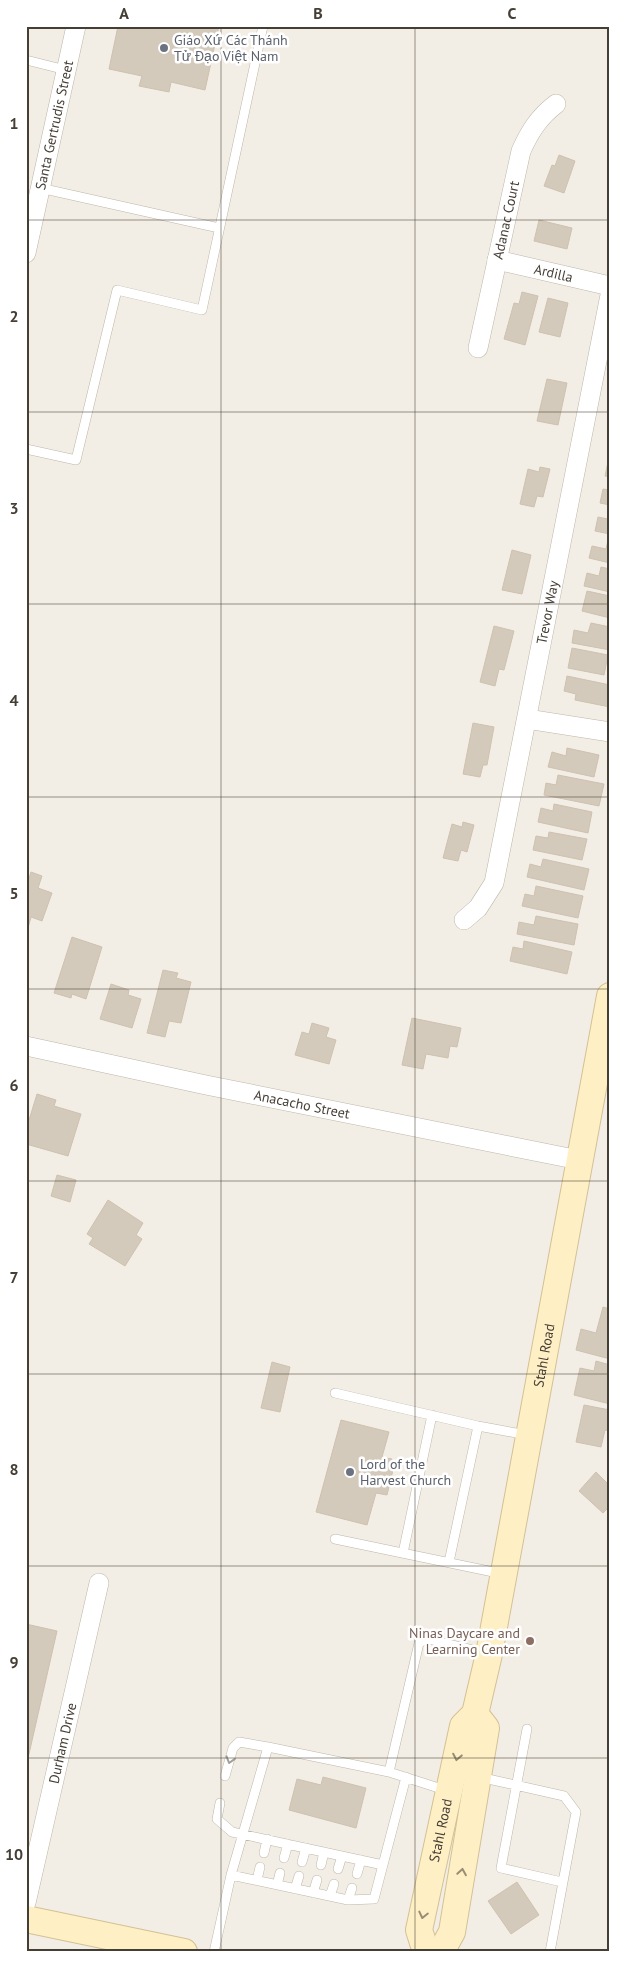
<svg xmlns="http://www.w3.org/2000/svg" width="636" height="1978" viewBox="0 0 636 1978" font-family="'PT Sans',sans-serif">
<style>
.building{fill:#d4cabb;stroke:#cfc1ae}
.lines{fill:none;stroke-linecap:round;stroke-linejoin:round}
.lane-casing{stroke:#beb6a8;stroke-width:10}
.street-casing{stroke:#beb6a8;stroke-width:20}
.secondary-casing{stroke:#d3c195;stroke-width:28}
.lane{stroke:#fff;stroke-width:9}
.street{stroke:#fff;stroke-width:19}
.secondary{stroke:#feefc4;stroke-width:26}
.oneway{stroke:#988e75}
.oneway2{stroke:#a29e9a}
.grid{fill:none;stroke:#453e35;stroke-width:1;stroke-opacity:0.55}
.worship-dot{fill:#6b7280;stroke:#fff;stroke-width:2}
.education-dot{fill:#8d6e63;stroke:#fff;stroke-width:2}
.labels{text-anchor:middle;stroke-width:5;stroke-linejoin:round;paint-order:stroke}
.worship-label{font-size:14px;fill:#5b616d;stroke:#fff;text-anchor:start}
.street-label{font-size:14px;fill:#453e35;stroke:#fff}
.education-label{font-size:14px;fill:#785e54;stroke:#fff;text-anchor:end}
.neatline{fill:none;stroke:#453e35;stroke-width:2}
.grid-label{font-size:16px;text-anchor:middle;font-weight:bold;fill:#453e35}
</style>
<rect width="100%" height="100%" fill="#f3eee5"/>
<!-- building -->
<path class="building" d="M118 26H219L205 90 171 82 169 92 139 86 142 76 109 69Z
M559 155 575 161 564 193 544 186 552 165 555 166Z
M539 220 572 228 567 249 534 241Z
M522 292 538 296 525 345 504 339 514 303 519 304Z
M548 298 568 303 560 337 539 332Z
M547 379 567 383 558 425 537 421Z
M608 462H610V477L605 476Z
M540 467 550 469 543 497 537 496 534 507 520 504 528 469 539 472Z
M603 489 610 490V505L600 503Z
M610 512V534L595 531 598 517 608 519Z
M608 540 610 563 589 558 592 546 606 549Z
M512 550 531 555 522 594 502 590Z
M601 567 610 569V592L584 586 587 573 599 576Z
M587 591 610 596V618L582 611Z
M591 623 610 627V650L572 643 574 630 588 633Z
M494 626 514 631 504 670 499 669 495 686 480 682Z
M572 648 608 655 604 675 568 668Z
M567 676 610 685V707L575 700 576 694 564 691Z
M473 723 494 727 487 765H483L480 777 463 774Z
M567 748 599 755 594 777 548 767 552 752 566 756Z
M558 775 604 784 599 806 544 795 546 783 556 785Z
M554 804 592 812 588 833 538 822 541 808 553 811Z
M463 822 474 825 467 852 461 850 458 861 443 858 452 824 462 827Z
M549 832 587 839 582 860 533 850 536 836 548 838Z
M543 859 589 869 584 890 527 877 530 864 541 867Z
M31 872 42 876 38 888 52 893 42 921 31 917 28 928 26 888Z
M536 886 583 896 578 918 522 906 525 894 534 896Z
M536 916 578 924 574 945 517 934 519 922 534 925Z
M72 937 102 947 86 999 72 994 71 998 54 993Z
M524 941 572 952 567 974 510 961 513 947 523 949Z
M163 970 178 973 176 978 191 982 181 1023 169 1021 165 1037 147 1033Z
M111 984 129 990 128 995 141 999 132 1028 100 1019Z
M412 1018 461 1028 457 1047 450 1046 448 1058 426 1054 423 1069 402 1065Z
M312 1023 329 1028 326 1037 336 1040 329 1064 295 1055 302 1032 309 1034Z
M37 1094 56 1100 54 1106 81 1114 68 1156 26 1144V1130Z
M57 1175 76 1180 70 1202 51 1196Z
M108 1200 143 1223 136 1235 142 1239 125 1266 89 1244 93 1238 87 1234Z
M603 1307 610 1309V1359L576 1350 581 1329 596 1333Z
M596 1361 610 1365V1404L574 1395 580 1368 594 1371Z
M272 1362 290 1367 280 1412 261 1408Z
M584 1405 610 1410V1431L605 1430 601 1447 576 1442Z
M341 1420 389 1432 382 1457 392 1459 390 1469 393 1470 387 1495 376 1493 367 1525 316 1512Z
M596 1472 607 1483 610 1480V1506L603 1513 579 1491Z
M26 1624 57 1631 26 1767Z
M323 1777 366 1788 356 1828 289 1810 297 1779 321 1785Z
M517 1882 539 1915 511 1934 488 1901Z"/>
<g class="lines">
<!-- lane casing -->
<g class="lane-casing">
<path id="lane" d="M26 60 66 70
M40 188 219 228
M26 449 76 460 117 290 202 310 263 26
M335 1393 478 1426 527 1435
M335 1539 503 1574
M403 1553 432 1415
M449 1562 478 1426
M527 1729 501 1868 562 1882
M389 1772 419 1643 428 1639 486 1653
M225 1776 233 1748 239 1742 268 1747
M479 1777 564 1796 576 1812 550 1952
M220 1803 217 1819 232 1832 383 1865
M264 1853 267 1839
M284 1858 288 1844
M302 1862 306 1848
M321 1865 324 1852
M338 1869 342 1856
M357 1874 361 1860
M231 1875 348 1900 374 1899 406 1777
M257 1880 260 1867
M277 1885 280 1873
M295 1889 299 1876
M313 1893 317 1880
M330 1896 334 1884
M348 1900 352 1888
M214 1952 231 1875 268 1747 389 1772 448 1791"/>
</g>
<!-- street casing -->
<g class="street-casing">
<g id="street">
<path id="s1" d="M26 253 76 26"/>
<path id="s2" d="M497 260 610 286"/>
<path id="s3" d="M478 348 521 151C530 131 539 117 556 104"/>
<path d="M527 719 610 732"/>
<path id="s4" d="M464 920 478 908 494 883 610 295"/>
<path id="s5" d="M26 1046 206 1085 579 1160"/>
<path id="s6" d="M26 1903 99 1583"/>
</g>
</g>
<!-- secondary casing -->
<g class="secondary-casing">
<g id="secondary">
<path d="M26 1919 184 1952"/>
<path id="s7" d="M426 1952 419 1930 463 1726 475 1714 489 1654 610 996"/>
<path d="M441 1952 452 1932 486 1728 475 1714"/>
</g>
</g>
<!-- lane -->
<use href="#lane" class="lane"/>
<!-- street -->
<use href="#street" class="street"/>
<!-- secondary -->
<use href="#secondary" class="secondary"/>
</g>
<!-- one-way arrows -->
<defs><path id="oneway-chevron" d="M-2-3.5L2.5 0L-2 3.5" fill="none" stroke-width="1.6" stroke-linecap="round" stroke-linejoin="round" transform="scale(1.25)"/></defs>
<g class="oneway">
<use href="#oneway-chevron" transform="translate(457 1757) rotate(101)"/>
<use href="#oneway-chevron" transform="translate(462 1872) rotate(-81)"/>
<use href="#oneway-chevron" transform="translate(423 1915) rotate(103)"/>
</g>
<use class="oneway2" href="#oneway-chevron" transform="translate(230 1760) rotate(107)"/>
<!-- grid -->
<path class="grid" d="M221 26V1952M415 26V1952M26 220H610M26 412H610M26 604H610M26 797H610M26 989H610M26 1181H610M26 1374H610M26 1566H610M26 1758H610"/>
<!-- markers -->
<g class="worship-dot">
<circle cx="164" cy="48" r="5"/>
<circle cx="350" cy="1472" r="5"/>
</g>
<circle class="education-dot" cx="530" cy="1641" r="5"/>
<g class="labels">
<!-- worship labels -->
<g class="worship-label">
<text x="174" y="45">Giáo Xứ Các Thánh<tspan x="174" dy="16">Tử Đạo Việt Nam</tspan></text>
<text x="360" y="1469">Lord of the<tspan x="360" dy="16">Harvest Church</tspan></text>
</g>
<!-- street labels -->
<g class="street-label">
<text dy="5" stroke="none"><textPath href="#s1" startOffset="131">Santa Gertrudis Street</textPath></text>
<text dy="5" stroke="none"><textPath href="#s3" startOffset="131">Adanac Court</textPath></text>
<text dy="5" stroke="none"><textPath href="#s2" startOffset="58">Ardilla</textPath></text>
<text dy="5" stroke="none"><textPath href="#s4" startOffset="324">Trevor Way</textPath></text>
<text dy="5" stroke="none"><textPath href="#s5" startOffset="282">Anacacho Street</textPath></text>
<text dy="5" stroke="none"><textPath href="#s7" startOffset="614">Stahl Road</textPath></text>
<text dy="5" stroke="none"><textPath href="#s6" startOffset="164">Durham Drive</textPath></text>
<text dy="5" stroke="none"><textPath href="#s7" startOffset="125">Stahl Road</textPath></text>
</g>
<!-- education labels -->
<g class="education-label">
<text x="520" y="1638">Ninas Daycare and<tspan x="520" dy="16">Learning Center</tspan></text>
</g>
</g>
<!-- border -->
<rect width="636" height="1978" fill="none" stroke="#ffffff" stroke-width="55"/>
<rect x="28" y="28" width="580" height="1922" class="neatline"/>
<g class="grid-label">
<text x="124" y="19">A</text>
<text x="318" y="19">B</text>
<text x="512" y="19">C</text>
<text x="14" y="129">1</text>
<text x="14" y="322">2</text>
<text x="14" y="514">3</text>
<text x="14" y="706">4</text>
<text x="14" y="899">5</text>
<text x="14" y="1091">6</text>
<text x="14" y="1283">7</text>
<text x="14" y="1475">8</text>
<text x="14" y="1668">9</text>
<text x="14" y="1860">10</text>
</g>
</svg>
